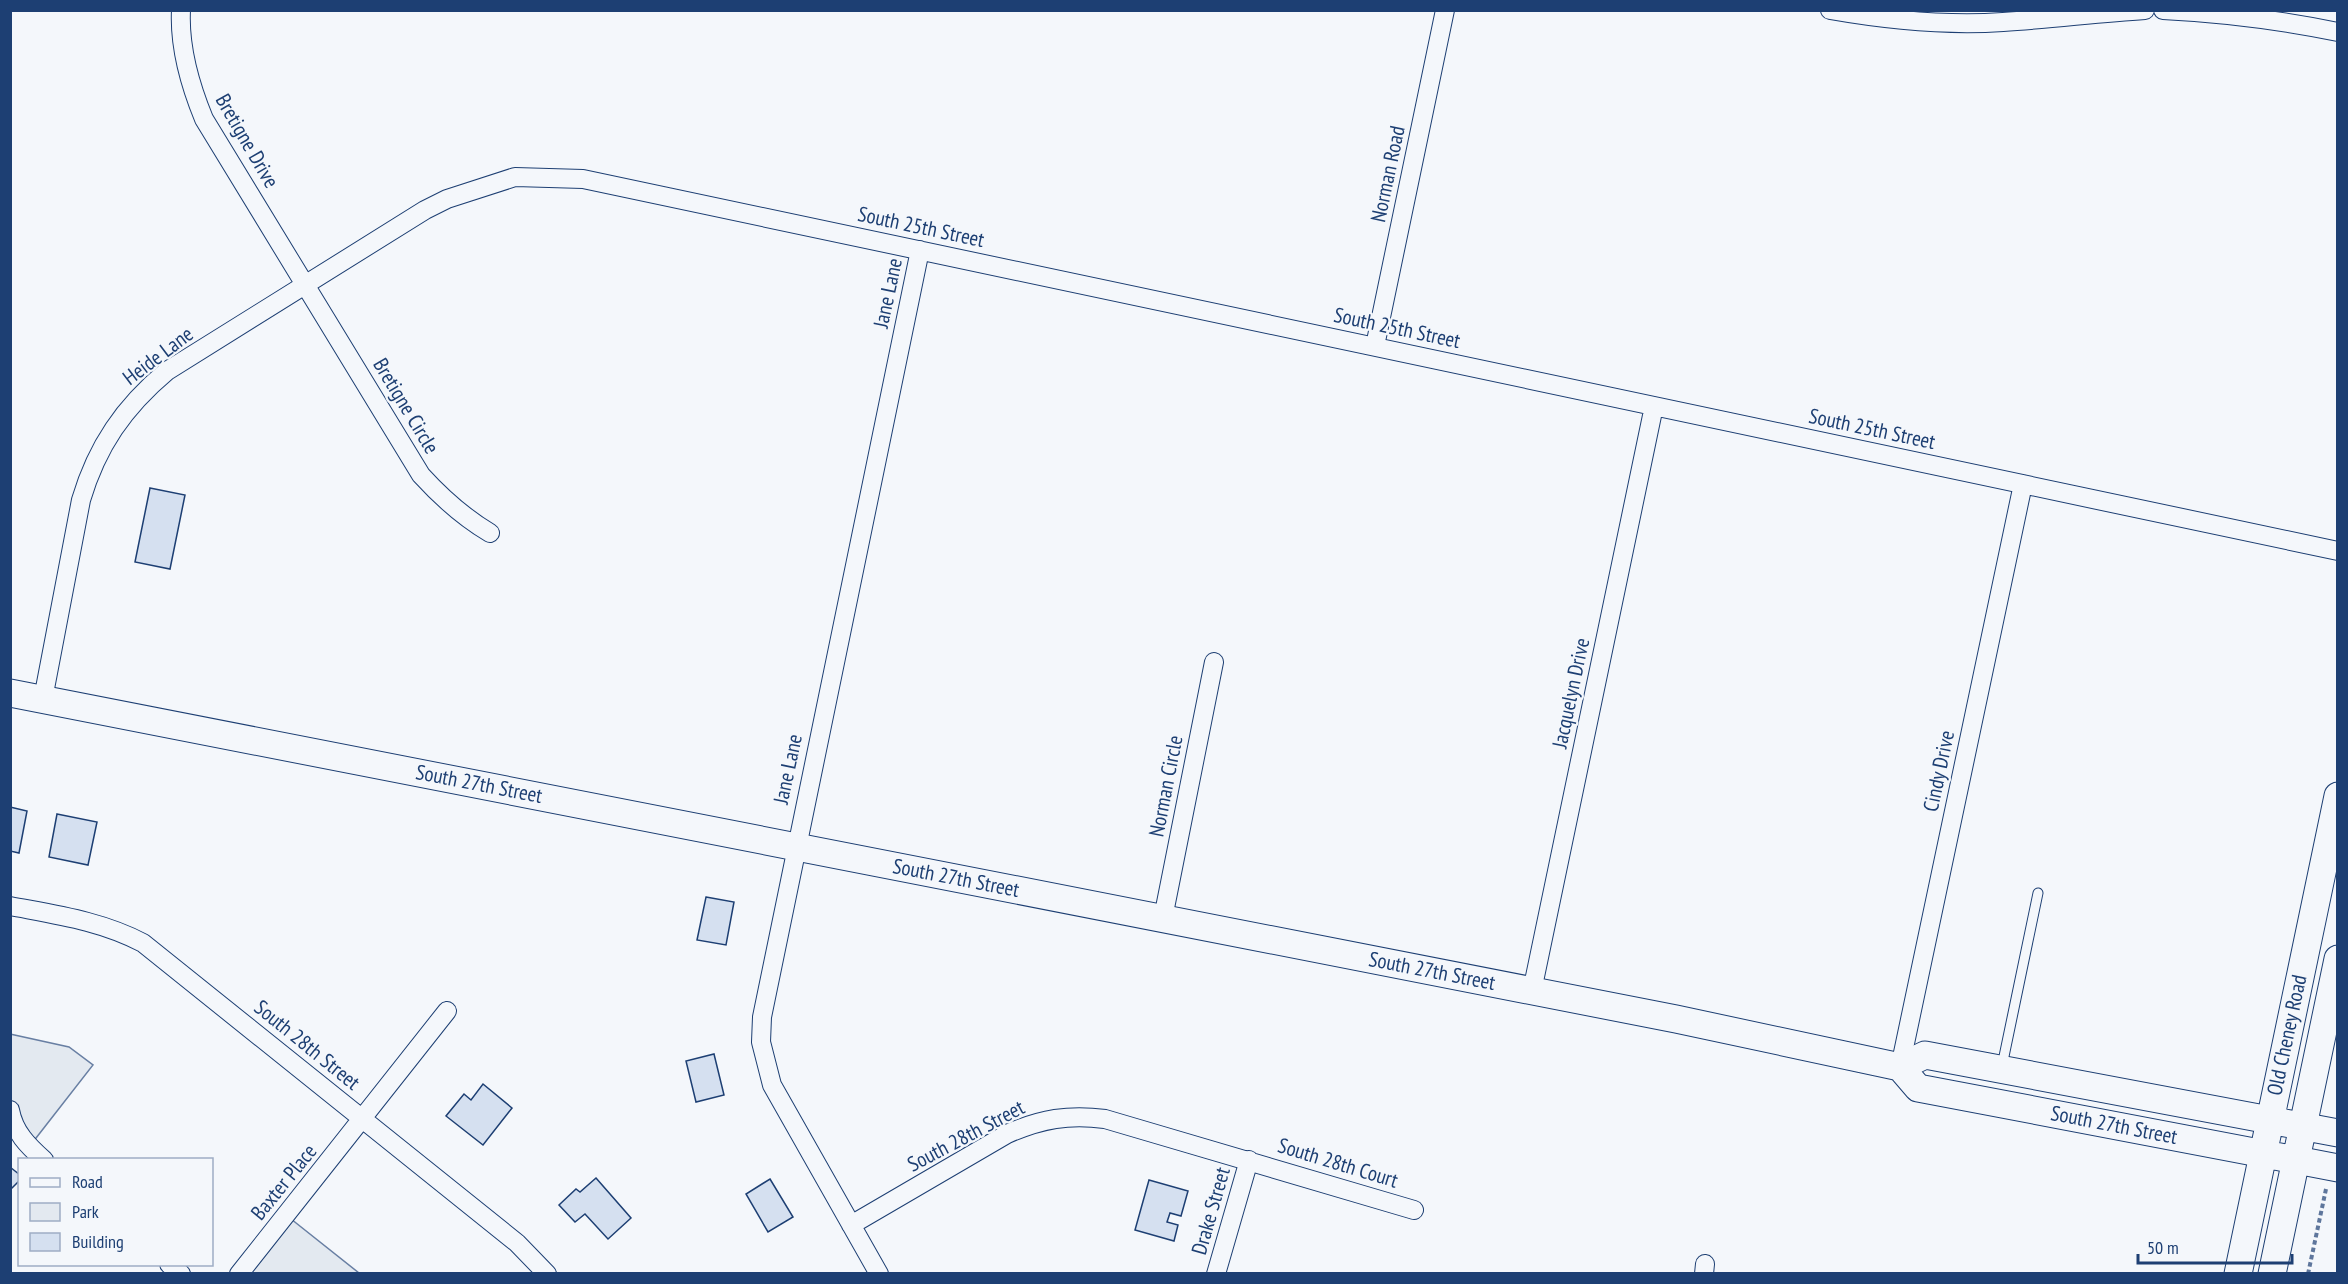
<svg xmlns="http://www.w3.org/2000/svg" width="2348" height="1284" viewBox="0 0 2348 1284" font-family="'PT Sans Narrow',sans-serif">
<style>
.green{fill:#e3e9f0;stroke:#687fa3;stroke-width:1.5}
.building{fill:#d5e0f0;stroke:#1d3f73;stroke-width:1.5}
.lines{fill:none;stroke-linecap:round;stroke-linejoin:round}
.service-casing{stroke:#1d3f73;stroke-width:11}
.minor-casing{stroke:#1d3f73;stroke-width:20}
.secondary-casing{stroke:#1d3f73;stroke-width:29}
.path{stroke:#5e769c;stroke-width:4;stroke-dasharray:4.5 3;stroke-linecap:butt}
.service{stroke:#f4f7fb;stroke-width:9}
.minor{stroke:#f4f7fb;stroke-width:18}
.secondary{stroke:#f4f7fb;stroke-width:27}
.labels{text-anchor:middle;stroke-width:4.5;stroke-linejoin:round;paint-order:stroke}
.street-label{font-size:21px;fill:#1d3f73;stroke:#f4f7fb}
</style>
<rect width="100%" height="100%" fill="#f4f7fb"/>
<!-- green -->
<path class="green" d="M10 1034 69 1047 93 1065 29 1147 10 1110Z
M286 1215 359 1273 239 1274Z"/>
<!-- building -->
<path class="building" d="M150 488 185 495 170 569 135 562Z
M10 807 27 811 19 853 10 851Z
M57 814 97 822 88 865 49 857Z
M706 897 734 902 726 945 697 940Z
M714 1054 724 1095 696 1102 686 1061Z
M483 1084 512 1108 483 1145 446 1116 464 1094 471 1100Z
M10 1167 20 1175V1180L10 1190Z
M596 1178 631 1218 608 1239 585 1214 575 1222 559 1205 576 1189 580 1192Z
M770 1179 793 1217 768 1232 746 1194Z
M1149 1180 1188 1191 1181 1216 1170 1213 1167 1222 1178 1225 1174 1241 1135 1230Z"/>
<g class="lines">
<!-- service casing -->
<g class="service-casing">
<path id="service" d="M2002 1066 2038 893"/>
</g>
<!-- minor casing -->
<g class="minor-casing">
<path id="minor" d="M181 10C179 48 190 85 204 119L421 475C442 498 463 517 490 533
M1830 10C1887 20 1945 26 2003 22 2051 19 2098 13 2145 10
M2163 10C2223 13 2279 20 2338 32
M1375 346 1445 10
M43 699 81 500C97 446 124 407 167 371L425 210 447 199 515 177 583 179 2338 551
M10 906C57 915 101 921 143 943L517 1243 547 1274
M1163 918 1214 662
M1532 991 1654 406
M1900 1067 2023 484
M10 1110C14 1132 28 1146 44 1160
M851 1225 1007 1134C1041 1119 1069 1114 1105 1119L1414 1210
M169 1264 181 1274
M239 1274 447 1011
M879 1274 772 1085 761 1042 762 1017 920 250
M1216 1274 1249 1160
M1704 1274 1705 1264"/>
</g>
<!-- secondary casing -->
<g class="secondary-casing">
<path id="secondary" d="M10 693 1676 1019 1900 1067 1925 1055 2338 1133
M1900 1067 1918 1088 2338 1168
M2238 1274 2338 796
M2272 1274 2338 959"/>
</g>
<!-- path -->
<path class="path" d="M2308 1274 2326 1189"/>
<!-- service -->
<use href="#service" class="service"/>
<!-- minor -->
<use href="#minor" class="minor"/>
<!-- secondary -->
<use href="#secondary" class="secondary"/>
</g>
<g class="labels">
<!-- street labels -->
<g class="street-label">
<text transform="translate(247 141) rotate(60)" y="7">Bretigne Drive</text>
<text transform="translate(1388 174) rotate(-78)" y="7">Norman Road</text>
<text transform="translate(921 227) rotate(12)" y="7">South 25th Street</text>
<text transform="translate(888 293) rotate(-78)" y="7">Jane Lane</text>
<text transform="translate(1397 328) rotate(12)" y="7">South 25th Street</text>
<text transform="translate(158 356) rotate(-37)" y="7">Heide Lane</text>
<text transform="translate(406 406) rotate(59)" y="7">Bretigne Circle</text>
<text transform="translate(1872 429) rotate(12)" y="7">South 25th Street</text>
<text transform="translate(1571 693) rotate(-78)" y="7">Jacquelyn Drive</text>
<text transform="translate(788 769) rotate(-78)" y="7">Jane Lane</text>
<text transform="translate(1939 771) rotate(-78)" y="7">Cindy Drive</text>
<text transform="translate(479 784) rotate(11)" y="7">South 27th Street</text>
<text transform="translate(1166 786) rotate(-79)" y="7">Norman Circle</text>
<text transform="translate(956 878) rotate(11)" y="7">South 27th Street</text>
<text transform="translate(1432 971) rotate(11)" y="7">South 27th Street</text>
<text transform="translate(2287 1035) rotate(-78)" y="7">Old Cheney Road</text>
<text transform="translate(307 1045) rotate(39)" y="7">South 28th Street</text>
<text transform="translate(2114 1125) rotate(11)" y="7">South 27th Street</text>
<text transform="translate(966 1136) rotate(-28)" y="7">South 28th Street</text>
<text transform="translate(1338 1163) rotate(17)" y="7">South 28th Court</text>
<text transform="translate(284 1182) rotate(-51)" y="7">Baxter Place</text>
<text transform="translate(1211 1211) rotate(-74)" y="7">Drake Street</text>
</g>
</g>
<!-- border -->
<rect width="2348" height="1284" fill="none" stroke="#1d3f73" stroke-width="24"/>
<!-- legend -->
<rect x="18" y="1158" width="195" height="108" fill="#f4f7fb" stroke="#9eadc5" stroke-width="1.5"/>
<rect x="30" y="1178" width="30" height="9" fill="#f4f7fb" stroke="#9eadc5" stroke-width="1.5"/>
<text x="72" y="1188" font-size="18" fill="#1d3f73">Road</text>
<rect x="30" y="1203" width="30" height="18" fill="#e3e9f0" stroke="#9eadc5" stroke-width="1.5"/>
<text x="72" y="1218" font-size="18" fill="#1d3f73">Park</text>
<rect x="30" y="1233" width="30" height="18" fill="#d5e0f0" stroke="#9eadc5" stroke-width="1.5"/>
<text x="72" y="1248" font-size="18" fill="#1d3f73">Building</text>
<!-- scale -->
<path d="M2138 1254v9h154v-9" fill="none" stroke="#1d3f73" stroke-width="3"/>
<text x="2147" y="1254" font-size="18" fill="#1d3f73" stroke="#f4f7fb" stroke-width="4.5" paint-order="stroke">50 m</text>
</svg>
